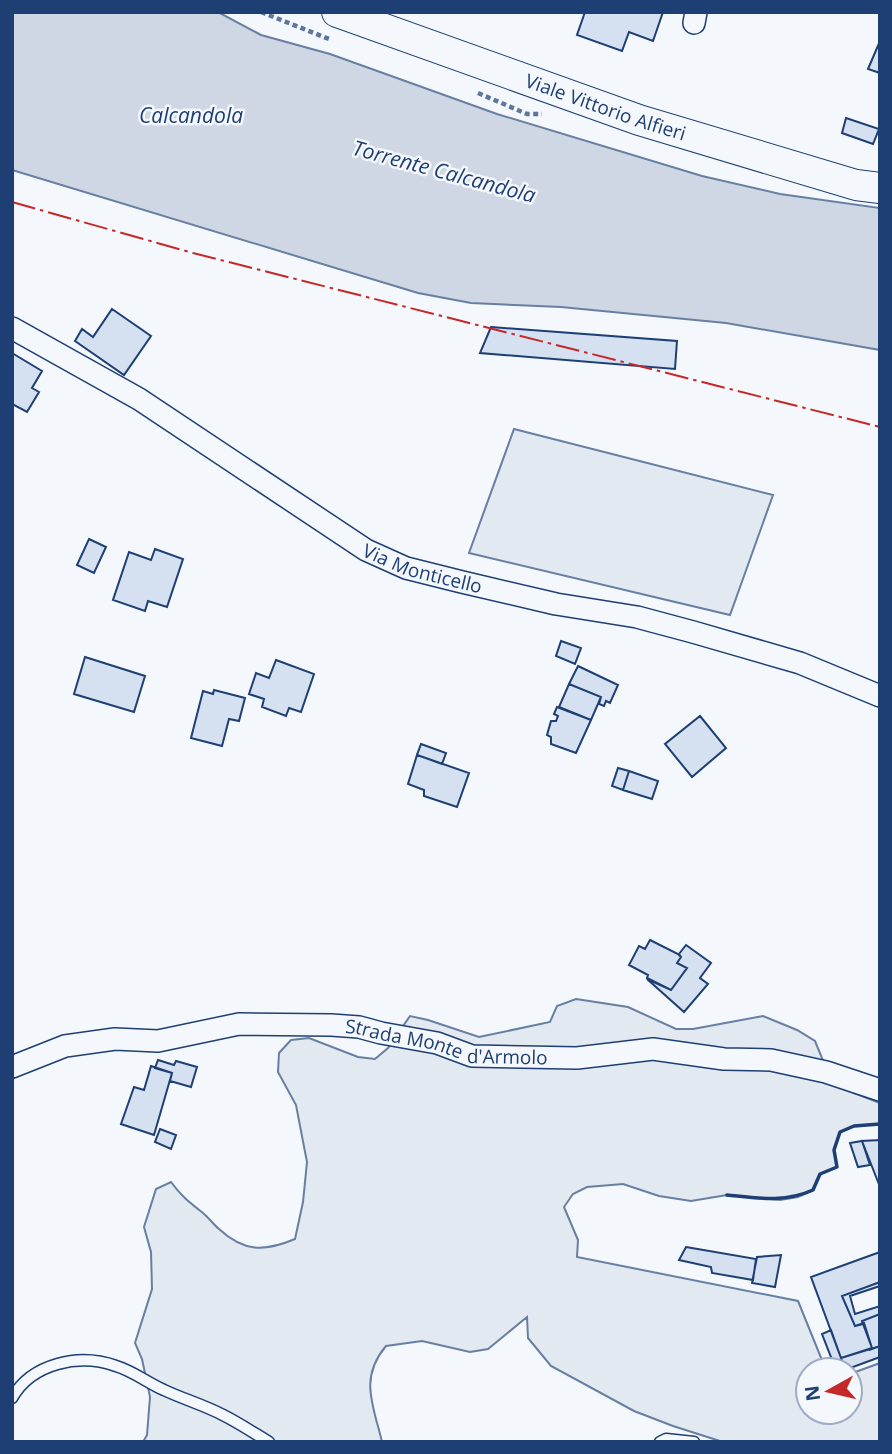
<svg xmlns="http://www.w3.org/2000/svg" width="892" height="1454" viewBox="0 0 892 1454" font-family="'Open Sans',sans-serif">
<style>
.green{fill:#e3e9f0;stroke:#687fa3;stroke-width:2}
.water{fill:#cfd7e4;stroke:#687fa3;stroke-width:2}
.building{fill:#d5e0f0;stroke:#1d3f73;stroke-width:2}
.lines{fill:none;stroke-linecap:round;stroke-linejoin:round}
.lane-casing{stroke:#1d3f73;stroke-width:13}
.street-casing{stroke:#1d3f73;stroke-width:24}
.secondary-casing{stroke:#1d3f73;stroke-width:32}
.path{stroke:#5e769c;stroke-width:4.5;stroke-dasharray:5 3.5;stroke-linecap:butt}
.lane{stroke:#f4f7fb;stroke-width:10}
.street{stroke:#f4f7fb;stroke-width:21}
.secondary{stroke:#f4f7fb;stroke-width:30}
.wall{stroke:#1d3f73;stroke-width:3.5}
.power{stroke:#c62828;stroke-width:2;stroke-dasharray:24 5 3.5 5;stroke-linecap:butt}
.labels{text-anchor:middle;stroke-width:5;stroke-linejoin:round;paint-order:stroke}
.street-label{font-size:19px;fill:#1d3f73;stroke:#f4f7fb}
.water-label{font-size:21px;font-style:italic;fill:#1d3f73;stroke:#f4f7fb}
</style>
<rect width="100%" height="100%" fill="#f4f7fb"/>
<!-- green -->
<path class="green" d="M514 429 773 495 730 615 469 553Z
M576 999 628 1007 676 1029H693L763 1016 797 1030 815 1041 833 1085 880 1103V1124L854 1126 840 1132 834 1150 837 1167 820 1174 813 1190 798 1197 780 1200 727 1195 691 1201 659 1196 623 1184 587 1187 573 1194 564 1207 578 1240 577 1257 798 1301 826 1370H808V1412H850V1374L880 1363V1442H723L673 1426 634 1411 551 1366 528 1338 527 1317 488 1349 470 1352 422 1341 386 1346C359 1378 373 1404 382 1442H143L147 1435 150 1397 142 1359 135 1343 152 1289 151 1252 144 1227 156 1189 171 1182C182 1197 189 1202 203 1213 209 1218 213 1224 219 1229 244 1252 264 1252 295 1239L303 1202 307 1162 296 1105 278 1072 279 1053 291 1040 309 1038 358 1057 375 1059 388 1048 410 1016 428 1020 479 1037 550 1022 557 1006Z"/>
<!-- water -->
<path class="water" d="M12 12H218L261 35 330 54 497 114 702 176 780 194 880 208V350L726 323 561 307 471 303 418 293 12 170Z"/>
<!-- building -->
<path class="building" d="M585 12H663L653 41 629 32 622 51 577 35Z
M880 41V73L868 69Z
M846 118 879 129 873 144 842 133Z
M112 309 151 336 124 375 75 341 82 329 93 337Z
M491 327 677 341 675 369 480 353Z
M12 353 42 371 32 388 39 392 27 412 12 404Z
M89 539 106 547 94 573 77 565Z
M155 549 183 559 167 607 148 601 145 611 113 600 129 552 151 560Z
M561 641 581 648 575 664 556 656Z
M85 657 145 676 134 712 74 694Z
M276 660 314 674 301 712 289 708 286 716 262 707 264 699 249 694 256 673 269 678Z
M578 666 618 685 610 703 606 701 604 706 599 704 601 697 569 684Z
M569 684 601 697 591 720 559 707Z
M214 690 245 698 239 721 229 719 222 746 191 738 203 691 213 694Z
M557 707 591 720 576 753 551 744V737L547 735 551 721H556L558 716 554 714Z
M700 716 726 748 692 777 665 744Z
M421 744 446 753 442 764 417 755Z
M417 755 469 773 457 807 424 796V790L408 784Z
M618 768 629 771 623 790 612 786Z
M629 771 658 781 652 799 623 790Z
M650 940 678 954 681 957 677 963 687 968 671 990 647 978 648 975 629 965 639 946 645 949Z
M686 945 711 963 700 978 708 984 684 1012 647 979 671 990 687 968 677 963 681 957 679 954Z
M158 1060 174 1065 176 1061 197 1067 191 1087 170 1081 172 1073 155 1068Z
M151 1066 172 1073 154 1135 121 1124 134 1087 144 1090Z
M160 1129 176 1135 171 1149 155 1142Z
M880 1140V1187L862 1141Z
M862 1141 870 1165 858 1167 850 1143Z
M686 1247 756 1259 753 1280 712 1273 711 1267 679 1260Z
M880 1252V1282L842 1296 855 1326 864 1323 872 1348 841 1358 811 1277Z
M781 1255 775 1287 752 1283 757 1257Z
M880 1282V1286L850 1296 855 1314 880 1306V1314L862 1321 863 1324 855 1326 842 1296Z
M880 1314V1346L869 1350 872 1348 862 1321Z
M831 1330 841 1358 845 1370H836L822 1334Z
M880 1346V1357L845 1370 841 1358Z"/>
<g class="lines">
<!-- lane casing -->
<g class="lane-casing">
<path id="lane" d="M12 1398C32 1363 79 1353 116 1366 133 1371 148 1383 164 1390 183 1399 204 1405 223 1415 239 1423 254 1433 269 1442
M660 1442 666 1439 694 1442"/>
</g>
<!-- street casing -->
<g class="street-casing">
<g id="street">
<path d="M694 23 696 12"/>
<path id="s1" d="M12 328 139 399 366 550 406 568 462 582 556 604 637 617 693 632 800 663 880 696"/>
<path id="s2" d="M12 1067 65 1046 115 1039 158 1041 239 1024 331 1025 359 1027 381 1033 437 1043 472 1056 577 1058 653 1049 724 1059 771 1060 826 1072 880 1090"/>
</g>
</g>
<!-- secondary casing -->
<g class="secondary-casing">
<g id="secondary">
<path id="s3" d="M337 12 639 120 856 185 880 188"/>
</g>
</g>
<!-- path -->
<path class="path" d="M261 12 329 39
M478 93 527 114H542"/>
<!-- lane -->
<use href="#lane" class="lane"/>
<!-- street -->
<use href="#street" class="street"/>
<!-- secondary -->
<use href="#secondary" class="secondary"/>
<!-- wall -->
<path class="wall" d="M727 1195C757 1198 784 1203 813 1190L820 1174 837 1167 834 1150 840 1132 854 1126 880 1124"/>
<!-- power -->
<path class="power" d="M12 202 193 253 880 427"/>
</g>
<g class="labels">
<!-- street labels -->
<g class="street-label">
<text dy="7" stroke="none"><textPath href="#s3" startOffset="285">Viale Vittorio Alfieri</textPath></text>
<text dy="7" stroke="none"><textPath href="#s1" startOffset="478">Via Monticello</textPath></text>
<text dy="7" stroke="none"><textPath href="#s2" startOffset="443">Strada Monte d'Armolo</textPath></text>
</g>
<!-- water labels -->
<g class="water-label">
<text x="191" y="123">Calcandola</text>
<text transform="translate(444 172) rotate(15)" y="7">Torrente Calcandola</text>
</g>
</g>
<!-- border -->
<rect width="892" height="1454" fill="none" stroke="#1d3f73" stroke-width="28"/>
<!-- north arrow -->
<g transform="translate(829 1391) rotate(262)"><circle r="33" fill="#f4f7fb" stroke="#9eadc5" stroke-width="2"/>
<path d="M0-5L12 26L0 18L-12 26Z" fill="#c62828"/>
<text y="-10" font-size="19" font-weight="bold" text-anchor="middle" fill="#1d3f73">N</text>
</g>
</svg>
